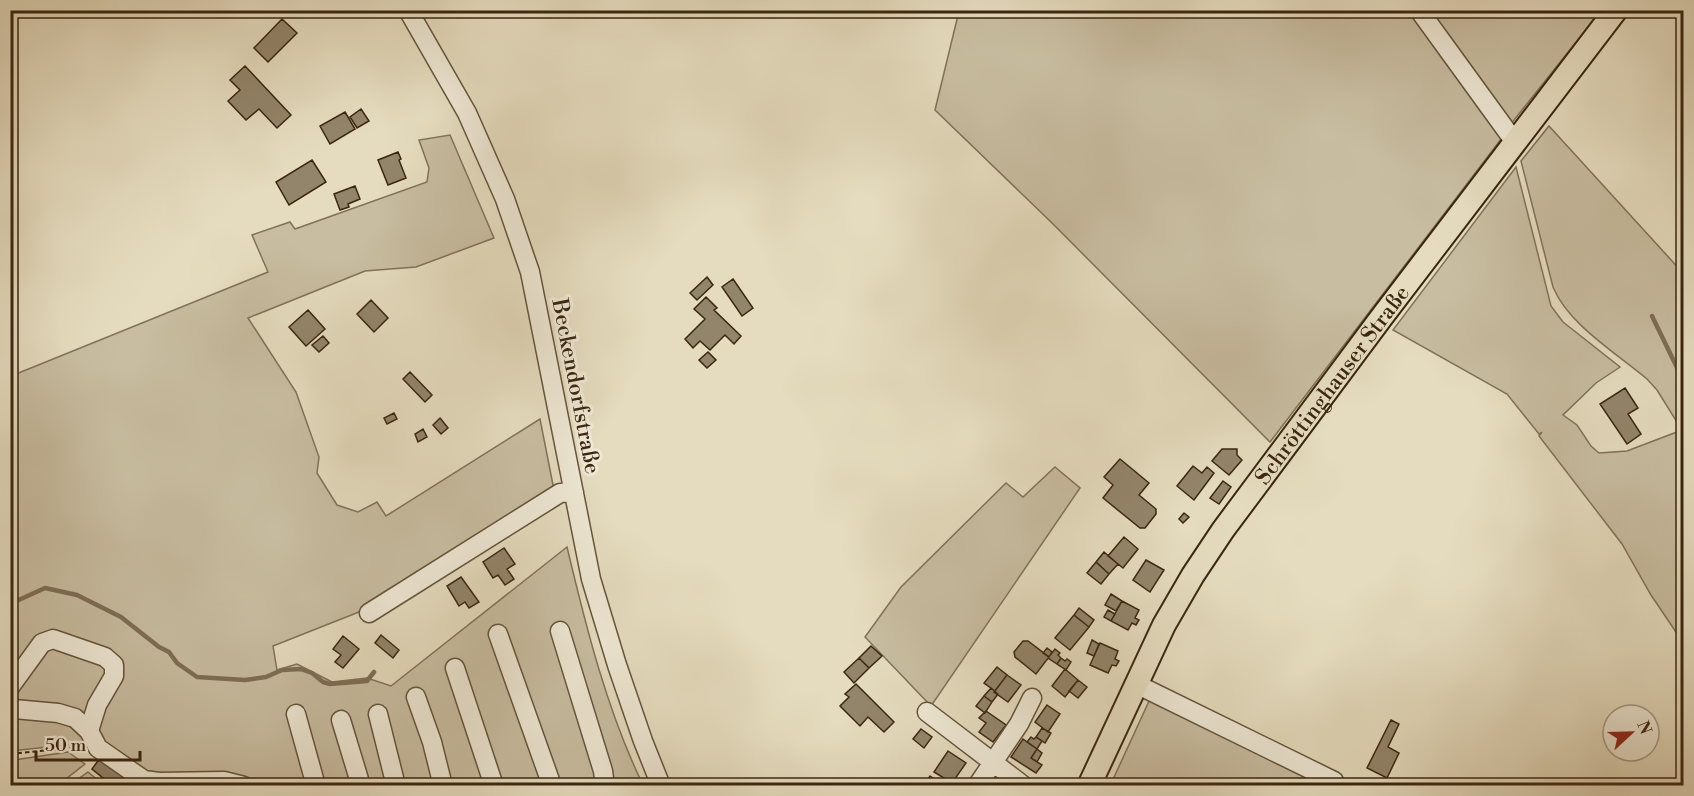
<svg xmlns="http://www.w3.org/2000/svg" width="1694" height="796" viewBox="0 0 1694 796" font-family="'Libre Bodoni',serif">
<style>
.green{fill:#c8bda1;stroke:#817259;stroke-width:1.5}
.lines{fill:none;stroke-linecap:round;stroke-linejoin:round}
.stream{stroke:#7e6e56;stroke-width:4.5}
.building{fill:#93856b;stroke:#3a2611;stroke-width:1.5}
.minor-casing{stroke:#65543c;stroke-width:21}
.major-casing{stroke:#3a2611;stroke-width:26}
.path{stroke:#3a2611;stroke-width:2;stroke-dasharray:4.5 3;stroke-linecap:butt}
.minor{stroke:#eee8d5;stroke-width:18}
.major{stroke:#e5dcbf;stroke-width:22}
.labels{text-anchor:middle;stroke-width:6;stroke-linejoin:round;paint-order:stroke}
.street-label{font-size:22px;fill:#3a2611;stroke:#eee8d5}
</style>
<rect width="100%" height="100%" fill="#e5dcbf"/>
<filter id="stains"><feTurbulence type="fractalNoise" baseFrequency=".00333" numOctaves="4"/><feColorMatrix values="0 0 0 0 .2 0 0 0 0 .09 0 0 0 0 .02 0 0 0 .5 -.17"/></filter>
<radialGradient id="worn" r=".72"><stop offset=".6" stop-color="#630" stop-opacity="0"/><stop offset="1" stop-color="#630" stop-opacity=".3"/></radialGradient>
<!-- green -->
<path class="green" d="M1413 10 1505 134 1270 442 1052 223 935 110 959 11Z
M1425 11H1601L1510 125Z
M1549 126 1683 273 1682 641 1651 595 1622 544 1539 436 1542 432 1539 434 1507 394 1393 330 1516 167 1551 306 1563 322 1620 367 1596 383 1563 415 1577 425 1591 446 1599 453 1627 451 1682 430 1657 390 1647 379C1616 353 1568 324 1553 287L1521 161Z
M450 135 494 238 416 267 365 271 248 318 296 392 319 457 317 473 337 505 358 512 377 502 386 516 540 419 554 490 364 610 273 646 277 670 297 664 332 682 367 678 391 686 567 547C586 627 607 711 643 785H253L245 782 155 777 95 742 11 751V376L268 272 252 235 290 222 295 229 427 182 429 168 419 140Z
M1055 467 1080 488 931 706 865 637 901 587 1006 483 1023 497Z
M1150 699 1330 786H1110Z
M68 752 85 764 58 785H12L14 760Z
M88 772 104 785H70Z"/>
<g class="lines">
<!-- stream -->
<path class="stream" d="M1652 316 1684 382
M10 604 45 588 77 595 121 617 159 647 169 652 177 663 197 677 245 680 266 677 282 670 301 669 312 673 323 682 330 684 367 681 374 672"/>
</g>
<!-- building -->
<path class="building" d="M282 19 297 33 268 62 254 48Z
M245 66 291 115 277 128 259 109 246 120 228 101 240 90 230 80Z
M361 109 369 121 357 128 350 117Z
M345 112 355 129 330 144 320 126Z
M398 152 401 159 399 160 406 178 388 185 378 160Z
M312 160 326 182 289 205 276 182Z
M355 186 360 199 348 204 349 207 340 210 334 194Z
M707 277 713 285 697 300 690 293Z
M733 279 753 308 742 316 722 287Z
M706 297 717 308 714 310 741 336 734 344 725 335 710 350 700 341 693 348 685 339 705 319 694 309Z
M371 300 388 318 374 332 357 314Z
M308 310 325 329 306 346 289 327Z
M323 336 329 343 319 352 312 345Z
M708 352 716 360 707 368 699 360Z
M410 372 432 395 425 402 403 379Z
M1625 388 1638 408 1628 414 1641 434 1627 444 1600 404Z
M394 413 397 419 387 424 384 418Z
M440 418 448 428 441 434 433 425Z
M423 429 427 437 418 442 415 434Z
M1222 449H1237V455L1242 460 1229 475 1212 461Z
M1120 459 1149 483 1139 495 1156 509V514L1145 528H1140L1103 498 1113 485 1104 477Z
M1193 466 1202 473 1207 467 1214 473 1194 500 1177 486Z
M1223 481 1231 487 1219 504 1210 498Z
M1184 513 1189 517 1183 523 1179 519Z
M1124 537 1138 549 1123 568 1108 556Z
M504 548 515 564 507 569 514 579 505 585 498 575 493 578 483 562Z
M1104 552 1118 564 1109 574 1096 562Z
M1146 560 1164 570 1150 592 1133 580Z
M1096 562 1109 574 1101 584 1087 573Z
M461 577 479 602 469 608 465 602 459 606 447 586Z
M1111 594 1122 601 1116 611 1105 605Z
M1122 601 1139 610 1135 618 1139 620 1136 625 1132 623 1128 630 1111 621Z
M1079 608 1094 620 1089 627 1074 615Z
M1108 610 1115 614 1111 621 1104 617Z
M1074 615 1089 627 1070 650 1055 638Z
M381 635 399 650 393 658 375 643Z
M343 636 359 649 343 668 335 662 341 655 333 649Z
M1092 640 1099 644 1094 656 1087 653Z
M1023 641H1028L1049 657 1036 674 1015 657 1014 652Z
M1100 643 1118 651 1115 659 1119 661 1116 666 1112 665 1108 673 1090 665Z
M871 646 882 656 869 668 859 658Z
M1047 648 1052 652 1049 657 1043 653Z
M1055 649 1060 653 1058 655 1061 658 1057 664 1048 658Z
M859 658 869 668 854 683 844 672Z
M1061 658 1065 661 1067 659 1071 662 1066 670 1057 664Z
M997 667 1007 675 995 691 984 683Z
M1065 669 1078 680 1065 697 1052 686Z
M1007 675 1021 685 1008 702 994 692Z
M1078 680 1087 687 1078 698 1069 691Z
M856 684 894 722 884 732 868 717 860 726 840 706 849 697 845 694Z
M991 688 998 694 992 702 984 696Z
M984 696 992 702 985 713 976 706Z
M1047 705 1060 714 1048 732 1035 722Z
M986 711 1006 725 993 742 979 732 986 723 979 718Z
M1391 720 1399 724 1388 747 1399 753 1387 778 1367 768Z
M1042 728 1051 733 1045 743 1036 737Z
M921 729 932 737 924 748 913 739Z
M1031 737 1034 739 1036 737 1042 741 1037 749 1027 742Z
M1023 739 1037 749 1031 758 1042 765 1036 773 1011 757Z
M1037 749 1042 753 1037 762 1031 758Z
M948 751 966 763 952 783 934 772Z
M100 758 127 780 122 786H113L92 769Z
M930 776 942 784 941 786H931L926 782Z"/>
<g class="lines">
<!-- minor casing -->
<g class="minor-casing">
<path id="minor" d="M408 10 467 113 505 199 530 272 591 579 617 665 643 741 661 786
M1419 10 1509 134 1517 141
M369 613 560 493 574 492
M560 631 603 771 605 786
M498 634 552 786
M455 668 494 786
M1136 684 1334 781
M10 687 42 643 53 639 105 657 114 665V676L97 705 89 731
M416 697 432 742 443 786
M10 705 14 709 58 713 75 718 89 731 98 748 144 780 159 782 224 781 244 786
M927 712 1024 786
M296 714 316 786
M378 714 396 786
M341 720 361 786
M977 786 1019 724 1032 698"/>
</g>
<!-- major casing -->
<g class="major-casing">
<g id="major">
<path id="s1" d="M1089 786 1164 625 1193 575 1223 530 1381 318 1616 10"/>
</g>
</g>
<!-- path -->
<path class="path" d="M10 754 79 747"/>
<!-- minor -->
<use href="#minor" class="minor"/>
<!-- major -->
<use href="#major" class="major"/>
</g>
<g class="labels">
<!-- street labels -->
<g class="street-label">
<text dy="8" stroke="none"><textPath href="#s1" startOffset="471">Schröttinghauser Straße</textPath></text>
<text transform="translate(577 386) rotate(79)" y="8">Beckendorfstraße</text>
</g>
</g>
<!-- margin -->
<rect width="1694" height="796" fill="none" stroke="#e5dcbf" stroke-width="36"/>
<rect x="12" y="12" width="1670" height="772" fill="none" stroke="#3a2611" stroke-width="3"/>
<rect x="18" y="18" width="1658" height="760" fill="none" stroke="#3a2611" stroke-width="1.5"/>
<!-- north arrow -->
<g transform="translate(1631 733) rotate(68)"><circle r="28" fill="#eee8d5" stroke="#a69a87" stroke-width="1.5"/>
<path d="M0-4.5L10 22L0 15L-10 22Z" fill="#8f2418"/>
<text y="-9" font-size="16" font-weight="bold" text-anchor="middle" fill="#3a2611">N</text>
</g>
<!-- scale -->
<path d="M36 751v9h104v-9" fill="none" stroke="#3a2611" stroke-width="3"/>
<text x="45" y="751" font-size="18" fill="#3a2611" stroke="#eee8d5" stroke-width="4.5" paint-order="stroke">50 m</text>
<rect width="100%" height="100%" filter="url(#stains)"/>
<rect width="100%" height="100%" fill="url(#worn)"/>
</svg>
